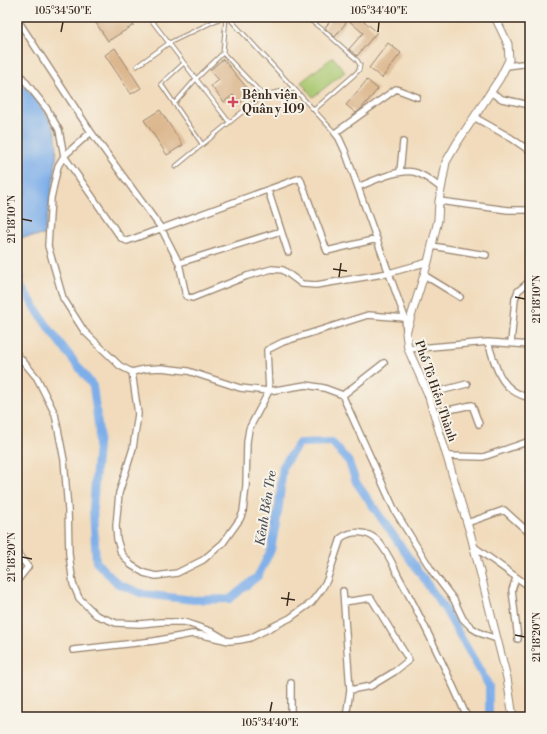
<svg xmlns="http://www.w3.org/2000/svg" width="547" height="734" viewBox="0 0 547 734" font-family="'Libre Bodoni',serif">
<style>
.green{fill:#a9c870;stroke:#727947}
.water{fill:#7daee9;stroke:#5c6c84}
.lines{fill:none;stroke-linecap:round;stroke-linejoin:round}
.canal{stroke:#7daee9;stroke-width:8}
.building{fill:#dcb78e}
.service-casing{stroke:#96826d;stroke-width:5}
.minor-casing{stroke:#96826d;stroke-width:8}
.tertiary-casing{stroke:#96826d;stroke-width:9}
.service{stroke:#fff;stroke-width:3}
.minor{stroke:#fff;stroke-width:5.5}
.tertiary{stroke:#fff;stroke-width:7}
.ticks{fill:none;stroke:#3b2a1e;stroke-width:1.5}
.poi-dot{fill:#d1495b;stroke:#f7f3e8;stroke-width:1.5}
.labels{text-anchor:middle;stroke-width:4;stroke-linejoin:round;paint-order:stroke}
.poi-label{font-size:12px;font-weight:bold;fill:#3b2a1e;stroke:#f7f3e8;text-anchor:start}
.street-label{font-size:12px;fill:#3b2a1e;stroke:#f7f3e8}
.water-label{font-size:13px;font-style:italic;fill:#4f525b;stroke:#f7f3e8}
.neatline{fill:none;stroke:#3b2a1e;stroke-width:1.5}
.ticks-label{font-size:10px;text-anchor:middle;fill:#3b2a1e}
</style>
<rect width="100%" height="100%" fill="#f7f3e8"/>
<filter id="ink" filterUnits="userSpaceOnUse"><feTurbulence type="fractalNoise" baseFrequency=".025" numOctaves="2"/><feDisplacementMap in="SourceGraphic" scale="8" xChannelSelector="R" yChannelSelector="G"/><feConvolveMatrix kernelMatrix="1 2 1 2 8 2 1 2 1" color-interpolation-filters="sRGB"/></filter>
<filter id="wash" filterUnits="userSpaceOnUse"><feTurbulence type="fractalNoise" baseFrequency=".012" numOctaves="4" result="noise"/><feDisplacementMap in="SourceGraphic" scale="16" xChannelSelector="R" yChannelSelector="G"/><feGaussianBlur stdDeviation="0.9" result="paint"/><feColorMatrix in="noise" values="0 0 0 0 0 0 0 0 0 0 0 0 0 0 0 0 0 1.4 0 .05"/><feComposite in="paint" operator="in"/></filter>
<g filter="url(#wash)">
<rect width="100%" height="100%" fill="#f1dbbc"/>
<!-- green -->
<path class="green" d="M333 57 345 72 313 97 301 82Z"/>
<!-- water -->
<path class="water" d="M17 77C30 93 46 110 54 129 63 147 47 213 44 235L17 238Z"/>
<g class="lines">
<!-- canal -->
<path class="canal" d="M17 266 21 286 50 330 93 386 99 432 93 508 96 562 118 584 143 594 193 600 230 599 258 576 271 550 279 506 283 466 299 443 332 442 349 462 356 482 444 608 489 686V717"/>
</g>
<g id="blocks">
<!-- building -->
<path class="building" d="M98 17H128L134 25 108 41 94 20Z
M333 17H359L377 32 357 56 349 49 363 33 348 20 335 37 325 28Z
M388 43 401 53 382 78 369 68Z
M115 48 141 88 131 94 105 55Z
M223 59 252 94 240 103 233 95 224 102 211 86 219 80 210 70Z
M367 80 378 89 361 109 356 113 346 105Z
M160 110 183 145 167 155 144 120Z"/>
</g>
</g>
<g filter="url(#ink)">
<use href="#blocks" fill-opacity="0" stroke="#96826d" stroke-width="1"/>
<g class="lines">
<!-- service casing -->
<g class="service-casing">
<path id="service" d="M149 17 229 122
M226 17 223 53 263 95
M228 17 335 133
M306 17 323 30 357 60 360 65 359 70 354 75 314 110
M184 63 161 84 202 144
M137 66 169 43 223 17
M174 104 195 80 223 53
M175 167 263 95 294 89"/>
</g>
<!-- minor casing -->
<g class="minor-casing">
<path id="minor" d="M17 19 91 132 161 228 179 263 186 296 192 298 247 276 272 269 283 270 302 284 316 285 389 273 428 262
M507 66 530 63
M17 71 47 109 59 130 64 156 121 238 127 241 300 178 327 251 377 239
M490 92 502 99 530 105
M474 117 511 138 530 151
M91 132 64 156 58 166 51 198 48 246 63 298 84 331 120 366 132 372 145 369 161 368 188 371 240 388 269 391 306 385 324 388 343 395
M400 172 403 142
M358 187C373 181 402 167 417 173 426 176 434 183 441 188
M268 190 288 252
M439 201 508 210H530
M432 246 486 255
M179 263 281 231
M424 275 460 297
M406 330 405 318 345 151 339 138 335 133 396 89 417 97
M488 342C496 368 500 391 530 398
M511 343 515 299 518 291 530 281
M408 349 488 342 530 345
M17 354 37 378 55 414 64 460 68 510 69 554 73 584 79 598 96 615 116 623 140 624 160 622H184L213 632 223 638
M384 363 343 395 344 399 395 511 432 571 454 600 463 619 472 628 482 634 497 639
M132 372 138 414 133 448 119 493 116 526 117 539 121 553 131 565 144 573 156 576 177 573 203 560 223 543 240 519 243 512 246 486 247 442 249 429 269 391 267 350 283 342 368 315 405 318
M428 394 467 384
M434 413 472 405 479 424
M447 456 483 457 530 441
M467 523 504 510 526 530
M473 546 530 587
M17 553 28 567 17 581
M516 578 512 590 518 639
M343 591 350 690 346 717
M344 602 371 598 409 660 394 672 371 686 350 690
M73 650 154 641 192 634 203 635 229 641 240 640 250 638 290 618 311 603 321 590 327 580 341 538C352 530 367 531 377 540 387 550 393 565 399 577 424 622 446 670 467 717
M291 683V717"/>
</g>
<!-- tertiary casing -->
<g class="tertiary-casing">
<path id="tertiary" d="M495 17 508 44 509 60 500 78 457 143 446 162 439 201 438 220 428 262 406 333 408 349 428 394 471 536 507 678 513 717"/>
</g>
<!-- service -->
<use href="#service" class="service"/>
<!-- minor -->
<use href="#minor" class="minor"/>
<!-- tertiary -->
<use href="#tertiary" class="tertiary"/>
</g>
</g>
<!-- ticks -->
<path class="ticks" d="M61 32 63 22M378 32 379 22M22 219 32 221M333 269 347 271M339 277 341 263M515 297 525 299M22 557 32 559M281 598 295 600M287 606 289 592M515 635 525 637M270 712 272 702"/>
<!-- markers -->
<path class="poi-dot" d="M231 96h4v4h4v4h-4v4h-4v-4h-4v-4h4z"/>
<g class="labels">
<!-- poi labels -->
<g class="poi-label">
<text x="242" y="99">Bệnh viện<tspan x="242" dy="14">Quân y 109</tspan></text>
</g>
<!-- street labels -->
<g class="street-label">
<text transform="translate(436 391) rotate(71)" y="4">Phố Tô Hiến Thành</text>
</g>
<!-- water labels -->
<g class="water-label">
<text transform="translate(265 508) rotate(-81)" y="5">Kênh Bến Tre</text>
</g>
</g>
<!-- margin -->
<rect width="547" height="734" fill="none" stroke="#f7f3e8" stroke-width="44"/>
<rect x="22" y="22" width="503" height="690" class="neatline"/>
<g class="ticks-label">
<text x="63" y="14">105°34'50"E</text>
<text x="379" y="14">105°34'40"E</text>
<text transform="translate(11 219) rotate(-90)" y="4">21°18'10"N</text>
<text transform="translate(536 299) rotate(-90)" y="4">21°18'10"N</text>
<text transform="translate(11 557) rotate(-90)" y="4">21°18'20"N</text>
<text transform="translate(536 637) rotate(-90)" y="4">21°18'20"N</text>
<text x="270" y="726">105°34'40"E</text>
</g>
</svg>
